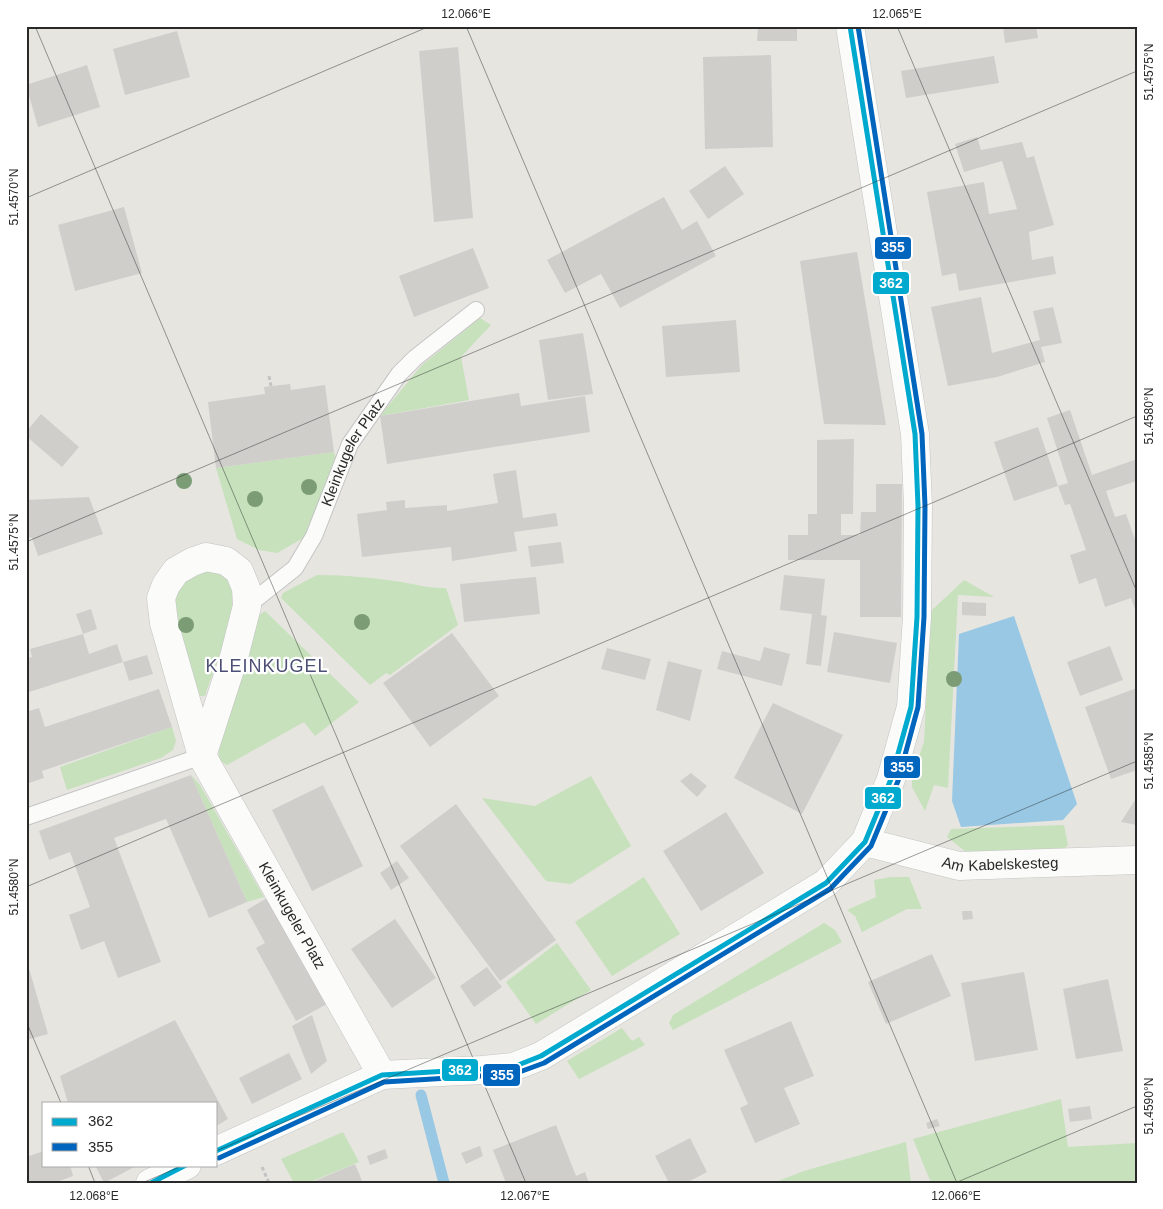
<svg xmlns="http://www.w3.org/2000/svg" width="1163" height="1209" viewBox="0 0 1163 1209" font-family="Helvetica,sans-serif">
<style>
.green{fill:#c6e1bb}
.water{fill:#98c8e4}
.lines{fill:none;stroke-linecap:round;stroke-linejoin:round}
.stream{stroke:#98c8e4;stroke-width:11}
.building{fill:#d0cecb}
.lane-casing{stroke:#c4c4c5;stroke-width:18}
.street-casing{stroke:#c4c4c5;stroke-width:29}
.path{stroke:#c4c4c4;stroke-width:3;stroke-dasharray:4 2.5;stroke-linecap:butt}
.lane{stroke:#fbfbfa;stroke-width:16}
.street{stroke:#fbfbfa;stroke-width:28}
.bus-1-casing{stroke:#fff;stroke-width:9}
.bus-2-casing{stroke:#fff;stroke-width:9}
.bus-1{stroke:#00a9ce;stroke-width:5}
.bus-2{stroke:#0065bd;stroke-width:5}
.tree{fill:#7c9c76}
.ticks{fill:none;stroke:#292929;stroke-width:1;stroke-opacity:0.45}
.labels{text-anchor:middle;stroke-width:4.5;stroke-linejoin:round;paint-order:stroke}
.street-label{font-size:15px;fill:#292929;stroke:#fff}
.quarter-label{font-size:18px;letter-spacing:1px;fill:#4d5076;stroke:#fff}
.line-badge{stroke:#fff;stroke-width:2}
.badge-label{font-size:14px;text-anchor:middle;font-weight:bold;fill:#fff}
.neatline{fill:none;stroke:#292929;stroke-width:2}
.ticks-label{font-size:12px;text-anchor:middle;fill:#292929}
</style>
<rect width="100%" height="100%" fill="#e6e5e0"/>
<!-- green -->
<path class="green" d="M480 318 491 325 461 357 469 400 380 416 421 366Z
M334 452 337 462 307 536 277 553 259 550 237 539 216 468Z
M219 570C225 576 232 584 234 592 238 613 212 674 205 696H200L171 607 172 594 189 573Z
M317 575C347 575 378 578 407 583 421 586 432 588 446 588L458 625 390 675 386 673 370 685 281 598 283 593Z
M964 580 994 597 958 595 948 788 934 785 925 811 912 787V777L924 742 931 611Z
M265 611 359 702 315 736 304 722 227 765 219 760V739L257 617Z
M172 727 176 741 173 750 161 758 67 790 60 767Z
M191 775 200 785 264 897 247 902Z
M591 776 631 846 571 884 546 881 482 798 535 806Z
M1064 825 1068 845 1063 850 966 852 947 837 951 829Z
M644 877 680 934 612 976 575 922Z
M891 877H909L922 909H907L862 932 855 916 847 910 876 897 874 880Z
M824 923 835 930 842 942 673 1030 669 1023 673 1015Z
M557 943 591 990 536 1024 506 982Z
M622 1028 632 1041 639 1037 645 1045 579 1079 567 1061Z
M1061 1099 1068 1147 1137 1143V1183H931L913 1139Z
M343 1132 359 1162 308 1183H294L281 1159Z
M906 1142 911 1183H773L804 1171Z"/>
<!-- water -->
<path class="water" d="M1014 616 1077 804 1063 820 961 827 952 801 959 634Z"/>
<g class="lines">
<!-- stream -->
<path class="stream" d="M421 1095 444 1183"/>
</g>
<!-- building -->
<path class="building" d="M758 26H797V41H757Z
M1003 26H1036L1038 38 1005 43Z
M177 31 190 77 125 95 113 49Z
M458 47 473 218 434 222 419 51Z
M771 55 773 147 705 149 703 57Z
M994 56 999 83 906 98 901 71Z
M87 65 100 107 38 127 26 85Z
M977 137 981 150 1022 142 1027 158 1034 156 1054 225 1029 232 1032 260 1053 256 1056 274 959 291 956 273 942 276 927 192 984 182 989 214 1017 209 1002 161 964 172 955 144Z
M725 166 744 194 708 219 689 191Z
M664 197 682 230 697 221 716 256 620 308 601 274 565 293 547 260Z
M124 207 142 273 75 291 58 225Z
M473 248 489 288 414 317 399 276Z
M857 252 886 425 824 424 800 261Z
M981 297 992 353 1040 340 1033 311 1053 307 1062 343 1041 347 1045 362 997 377 948 386 931 307Z
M736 320 740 372 666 377 662 326Z
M583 333 593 394 548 400 539 340Z
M290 384 291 390 325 385 334 452 216 468 208 402 265 394 264 387Z
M519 393 521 406 585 396 590 432 387 464 380 416Z
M1070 410 1092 475 1137 459V481L1106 491 1115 517 1126 514 1137 545V615L1131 598 1105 607 1096 578 1079 584 1070 555 1086 550 1070 504 1065 505 1058 486 1068 483 1047 418Z
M41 414 79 447 62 467 26 436V432Z
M1038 427 1058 486 1014 501 994 442Z
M854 439 853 514H841V535H860L861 512H876V484H902L901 617H860V560H788V535H808V514H817V440Z
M516 470 523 518 556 513 558 526 514 532 517 551 452 561 451 547 362 557 357 514 387 510 386 502 405 500V508L447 505V511L498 503 493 474Z
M89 497 103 534 38 556 32 538 26 537V500Z
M561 542 564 563 531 567 528 546Z
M784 575 825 579 821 615 827 616 821 666 806 664 812 614 780 610Z
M536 577 540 614 464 622 460 584Z
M962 602 986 603V616L962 615Z
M91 609 97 629 83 634 76 614Z
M834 632 897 643 890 683 827 672Z
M452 633 499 696 430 747 383 683Z
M83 634 89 654 117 644 123 662 147 655 153 674 129 681 123 662 26 693V658L32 657 30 649Z
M1110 646 1123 680 1080 696 1067 662Z
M764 647 790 654 782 686 717 669 722 651 760 661Z
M607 648 651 659 645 680 601 669Z
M668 661 702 670 690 721 656 710Z
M1137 688V770L1111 779 1085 707Z
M159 689 172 727 42 771 44 778 26 784V712L39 708 45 727Z
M773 703 843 735 802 814 734 778Z
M691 773 707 786 697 797 680 781Z
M191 775 247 902 209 918 166 819 114 838 161 962 118 978 104 941 81 950 69 915 90 907 70 852 49 860 39 831Z
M323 785 363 866 312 891 272 810Z
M1137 797V825L1121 822Z
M456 804 556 940 500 981 400 846Z
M726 812 764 873 701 911 663 851Z
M397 861 409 878 391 890 380 873Z
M267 898 327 1004 296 1021 256 948 265 943 247 910Z
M962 911H972L973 919 963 920Z
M395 919 436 978 392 1008 351 949Z
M932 954 951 996 886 1024 868 982Z
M26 958 48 1034 26 1040Z
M487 967 502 987 474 1007 460 986Z
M1024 972 1038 1050 975 1061 961 983Z
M1108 979 1123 1051 1076 1059 1063 989Z
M312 1015 327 1061 311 1074 292 1026Z
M175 1020 228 1119 216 1126V1103H68L60 1076Z
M791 1021 814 1076 784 1088 800 1124 755 1143 740 1108 748 1104 724 1050Z
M289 1053 302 1079 252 1104 239 1078Z
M1090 1106 1092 1119 1070 1122 1068 1109Z
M937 1119 940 1126 928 1129 926 1123Z
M556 1125 576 1176 585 1172 589 1183H506L493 1150Z
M690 1138 707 1172 686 1183H669L655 1156Z
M480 1146 483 1156 466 1164 461 1153Z
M385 1149 388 1158 370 1165 367 1156Z
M44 1151V1165H70L73 1176 54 1183H26V1157Z
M355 1164 363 1183H310Z
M95 1165H138L104 1183Z"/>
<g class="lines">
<!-- lane casing -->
<g class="lane-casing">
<g id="lane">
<path id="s1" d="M247 606 295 568 314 536 350 444 399 374 415 358 476 310"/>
<path d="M26 817 202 756"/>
</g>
</g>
<!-- street casing -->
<g class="street-casing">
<g id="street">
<path id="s2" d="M202 756 234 657 247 606 246 588 239 571 226 561 206 557 192 562 176 571 166 585 161 598 164 623 202 756 382 1075"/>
<path id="s3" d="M865 842 959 866 1137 860"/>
<path d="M216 1151 382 1075 482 1070 513 1067 541 1056 826 883 865 842 891 779 911 707 917 617 918 506 915 434 850 26"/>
<path d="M150 1183 187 1165"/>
</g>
</g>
<!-- path -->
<path class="path" d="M269 376 271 386
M262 1167 269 1183"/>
<!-- lane -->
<use href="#lane" class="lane"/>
<!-- street -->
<use href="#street" class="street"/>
<!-- bus-1 casing -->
<g class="bus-1-casing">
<path id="bus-1" d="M216 1151 382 1075 513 1067 541 1056 826 883 865 842 891 779 911 707 917 617 918 506 915 434 850 26
M151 1183 186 1165"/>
</g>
<!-- bus-2 casing -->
<g class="bus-2-casing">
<path id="bus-2" d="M219 1158 384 1082 514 1074 544 1063 830 889 871 846 898 781 918 707 924 617 925 506 922 434 858 26"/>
</g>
<!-- bus-1 -->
<use href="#bus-1" class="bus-1"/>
<!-- bus-2 -->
<use href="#bus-2" class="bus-2"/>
</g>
<!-- trees -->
<g class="tree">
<circle cx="184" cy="481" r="8"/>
<circle cx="309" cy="487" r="8"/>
<circle cx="255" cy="499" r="8"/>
<circle cx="362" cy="622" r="8"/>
<circle cx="186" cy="625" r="8"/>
<circle cx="954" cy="679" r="8"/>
</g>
<!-- ticks -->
<path class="ticks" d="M35 26 526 1183M466 26 957 1183M897 26 1137 592M26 198 430 26M26 542 1137 71M26 887 1137 416M26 1021 61 1103M216 1151 1137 761M88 1165 95 1183M142 1183 184 1165M955 1183 1137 1106"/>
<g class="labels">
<!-- street labels -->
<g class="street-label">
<text dy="5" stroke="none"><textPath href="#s1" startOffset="191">Kleinkugeler Platz</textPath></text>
<text dy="5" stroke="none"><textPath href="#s3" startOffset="138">Am Kabelskesteg</textPath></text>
<text dy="5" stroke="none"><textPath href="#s2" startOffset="641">Kleinkugeler Platz</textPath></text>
</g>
<!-- quarter labels -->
<g class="quarter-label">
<text x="267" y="672">KLEINKUGEL</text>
</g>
</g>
<g class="line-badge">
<rect x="874" y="236" width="38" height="24" rx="5" fill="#0065bd"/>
<rect x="872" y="271" width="38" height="24" rx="5" fill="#00a9ce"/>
<rect x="883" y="755" width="38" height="24" rx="5" fill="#0065bd"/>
<rect x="864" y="786" width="38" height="24" rx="5" fill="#00a9ce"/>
<rect x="441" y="1058" width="38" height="24" rx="5" fill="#00a9ce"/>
<rect x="482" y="1063" width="39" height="24" rx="5" fill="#0065bd"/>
</g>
<g class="badge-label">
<text x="893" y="252">355</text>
<text x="891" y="288">362</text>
<text x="902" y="772">355</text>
<text x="883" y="803">362</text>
<text x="460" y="1075">362</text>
<text x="502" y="1080">355</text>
</g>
<!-- border -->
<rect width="1163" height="1209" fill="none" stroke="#ffffff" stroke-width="55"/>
<!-- legend -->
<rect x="42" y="1102" width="175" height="65" fill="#ffffff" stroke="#a9a9a9"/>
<rect x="52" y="1118" width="25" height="8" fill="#00a9ce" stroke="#a9a9a9"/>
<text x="88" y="1126" font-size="15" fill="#292929">362</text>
<rect x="52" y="1143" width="25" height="8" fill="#0065bd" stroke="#a9a9a9"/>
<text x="88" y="1152" font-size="15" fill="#292929">355</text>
<rect x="28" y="28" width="1108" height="1154" class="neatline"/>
<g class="ticks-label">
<text x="466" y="18">12.066°E</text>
<text x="897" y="18">12.065°E</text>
<text transform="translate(1149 72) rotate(-90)" y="4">51.4575°N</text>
<text transform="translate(14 197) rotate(-90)" y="4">51.4570°N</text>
<text transform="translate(1149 416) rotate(-90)" y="4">51.4580°N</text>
<text transform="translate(14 542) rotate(-90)" y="4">51.4575°N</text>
<text transform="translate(1149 761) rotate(-90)" y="4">51.4585°N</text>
<text transform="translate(14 887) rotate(-90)" y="4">51.4580°N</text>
<text transform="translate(1149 1106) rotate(-90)" y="4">51.4590°N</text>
<text x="94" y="1200">12.068°E</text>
<text x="525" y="1200">12.067°E</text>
<text x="956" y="1200">12.066°E</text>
</g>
</svg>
